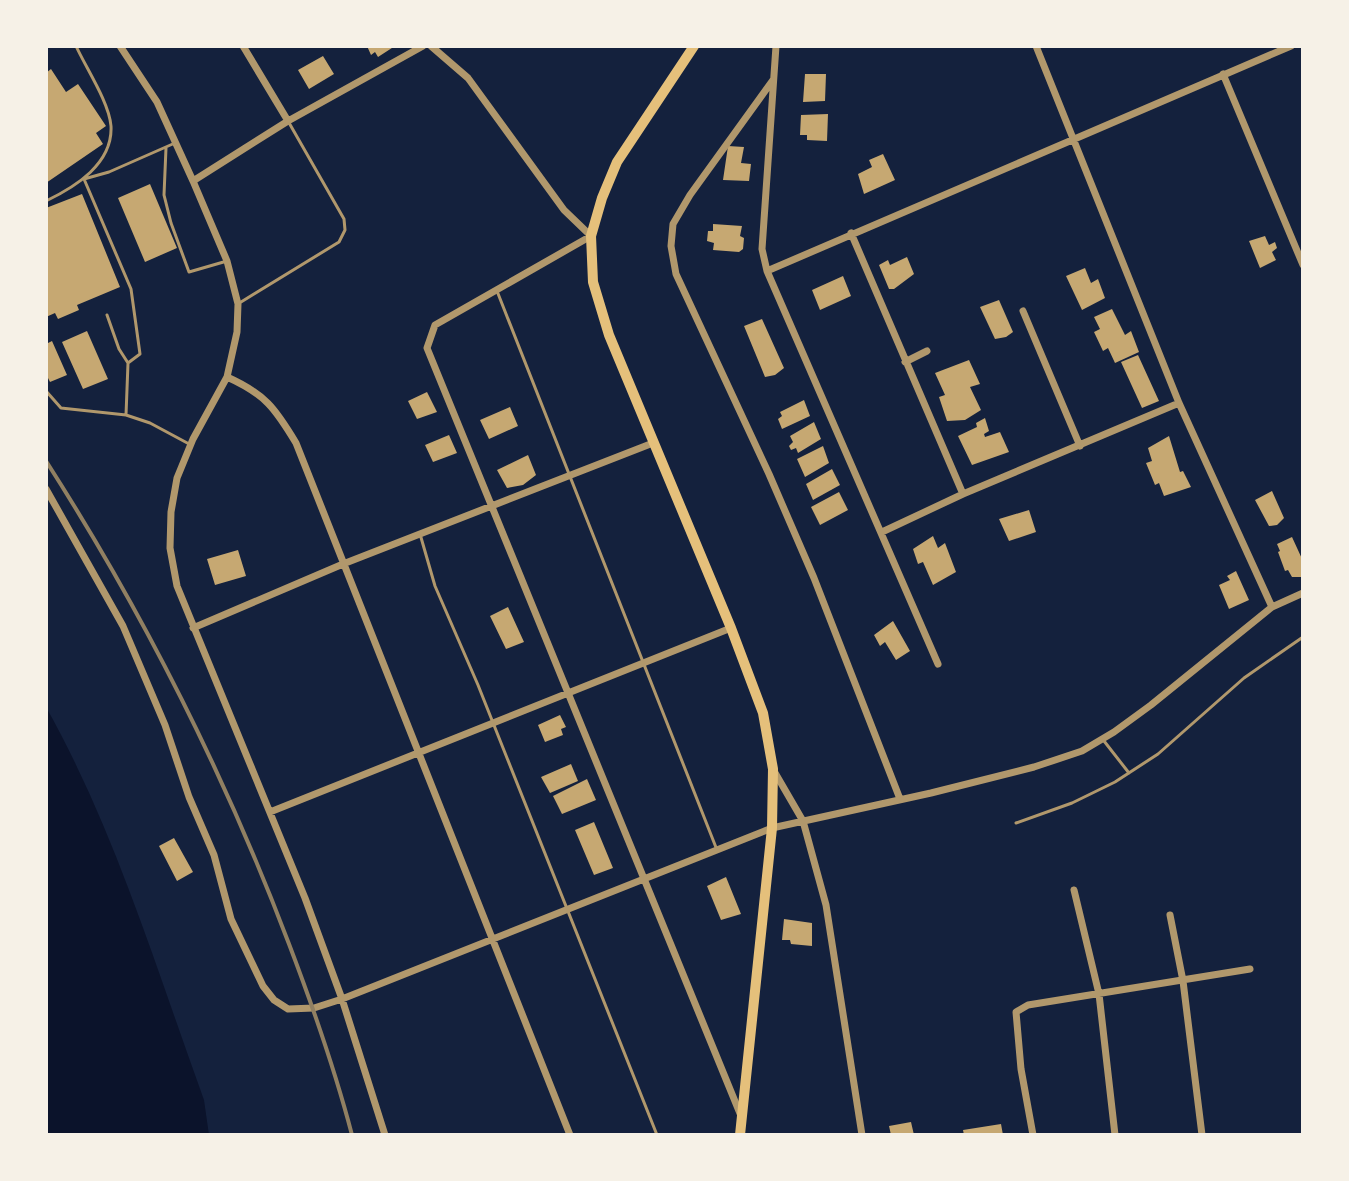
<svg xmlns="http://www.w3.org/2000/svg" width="1349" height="1181" viewBox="0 0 1349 1181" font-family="Mulish,sans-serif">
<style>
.water{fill:#0b132b}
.building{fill:#c6a872}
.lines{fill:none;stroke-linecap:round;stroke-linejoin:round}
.service{stroke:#b1986c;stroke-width:3}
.minor{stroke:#b1986c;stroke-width:7}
.secondary{stroke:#e5c07b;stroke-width:10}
.rail{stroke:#918062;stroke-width:4}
</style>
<rect width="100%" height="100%" fill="#14213d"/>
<!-- water -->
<path class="water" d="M46 707C115 830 156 968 204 1100L209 1135H46Z"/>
<!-- building -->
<path class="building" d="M367 46H395L378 57 375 52 371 55Z
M323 56 334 74 309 89 298 70Z
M51 69 66 92 78 84 106 126 96 133 103 144 46 183V73Z
M805 74H826L825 101 803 102Z
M828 114 827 141 807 140V135H800L801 115Z
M728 146 744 147 741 163 751 164 749 181 723 180Z
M883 154 895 180 864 194 858 174 872 167 869 160Z
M150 184 177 248 145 262 118 198Z
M82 194 120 287 77 305 79 310 58 319 55 313 46 317V208Z
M713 224 742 226 740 236 744 238 743 249 739 252 713 250 714 243 707 241 708 231H713Z
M1265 236 1269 245 1275 242 1277 248 1272 252 1276 260 1260 268 1249 241Z
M907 257 914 274 894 289H889L879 265 888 260 890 265Z
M1085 268 1091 283 1098 279 1105 298 1082 310 1066 276Z
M843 276 851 296 820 310 812 290Z
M999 300 1013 332 1006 337 995 339 980 307Z
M1112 309 1125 335 1131 331 1139 352 1115 363 1108 348 1103 351 1094 332 1100 329 1094 317Z
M762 319 784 368 775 375 765 377 744 326Z
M87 331 108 379 83 389 62 342Z
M52 341 67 375 50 382 46 374V344Z
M1138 355 1159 401 1142 408 1121 362Z
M969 360 980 384 970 387 981 410 965 420 947 421 939 397 945 395 935 373Z
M427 392 437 412 417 419 408 401Z
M804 400 810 416 782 429 778 419 782 416 780 412Z
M510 407 518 426 489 439 480 420Z
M985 418 989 431 984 434 985 437 1000 432 1009 452 972 465 958 436 977 427 976 423Z
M814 422 821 439 798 453 796 448 791 450 789 446 793 442 790 436Z
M449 435 457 453 433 462 425 445Z
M1169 436 1180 472 1183 471 1191 487 1164 496 1159 483 1155 485 1146 463 1152 461 1148 448Z
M823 446 829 463 805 477 797 459Z
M528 455 536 475 523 485 507 488 497 470Z
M832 469 840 485 813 500 806 484Z
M1272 491 1284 518 1277 525 1269 526 1255 500Z
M839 492 848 510 820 525 811 507Z
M1029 510 1036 532 1009 541 999 519Z
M933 536 938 548 945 543 956 572 933 585 923 562 918 564 913 549Z
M1292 537 1303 561 1302 577H1292L1288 570 1285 571 1278 552 1280 551 1277 544Z
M238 550 246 576 215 585 207 559Z
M1236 571 1249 600 1229 609 1219 585 1230 580 1227 576Z
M508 607 524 642 506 649 490 616Z
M893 621 910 651 896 660 885 642 880 646 874 635Z
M560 715 566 727 561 729 563 735 545 742 538 725Z
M571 764 578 781 550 793 541 777Z
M587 779 596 800 562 814 553 796Z
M594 822 613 868 594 875 575 830Z
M174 838 193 872 177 881 159 846Z
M726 877 741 914 721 920 707 886Z
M784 919 812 923V946L791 944 790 940H782Z
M911 1122 914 1135H891L889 1126Z
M1001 1124 1003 1135H964L963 1130Z"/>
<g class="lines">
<!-- service -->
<path class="service" d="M166 148 164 195 171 223 189 272 227 261
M46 201C75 187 113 164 111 126 109 102 86 68 76 46
M497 291 717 850
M241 302 339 242 345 230 344 219 288 121
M107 315 119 349 128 363
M46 391 61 408 126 415 150 423 191 445
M126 415 128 363 140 354 131 289 84 179 109 172 175 143
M420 534 435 586 478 685 657 1135
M1104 741 1129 773
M1016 823 1072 803 1115 782 1158 754 1244 678 1303 637"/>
<!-- minor -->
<path class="minor" d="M120 46 157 102 193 181 227 261 238 304 237 332 227 377 193 439 177 478 171 512 170 548 177 586 305 898 342 999 385 1135
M243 46 288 121
M431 46 468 78 564 210 591 236 435 325 427 348 741 1116
M776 46 762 249 767 271 938 664
M1036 46 1179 403 1272 607
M1223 74 1303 265
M773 80 690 195 673 224 671 246 676 274 769 474 814 578 900 799
M193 181 288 121 423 46
M851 233 963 494
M767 271 1291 46
M1023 311 1080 446
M905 362 927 351
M227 377C265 394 275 408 296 443L570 1135
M46 489 123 626 165 725 189 797 214 855 231 919 263 986 274 1000 288 1009 314 1008 342 999 772 828 931 793 1034 767 1082 751 1114 732 1151 705 1272 607 1303 593
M882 532 963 494 1179 403
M193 628 343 564 653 443
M774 771 803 821 826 905 862 1135
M270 812 731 628
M1074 890 1099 994 1115 1135
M1170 915 1183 981 1202 1135
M1033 1135 1021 1069 1016 1012 1028 1005 1250 969"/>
<!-- secondary -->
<path class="secondary" d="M694 46 617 162 602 198 591 236 593 282 609 335 731 628 763 713 773 769 772 828 740 1135"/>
<!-- rail -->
<path class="rail" d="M46 461C144 614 225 775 289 944 313 1007 335 1070 352 1135"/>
</g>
<!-- border -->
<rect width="1349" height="1181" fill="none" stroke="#f6f1e7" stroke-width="96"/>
</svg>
